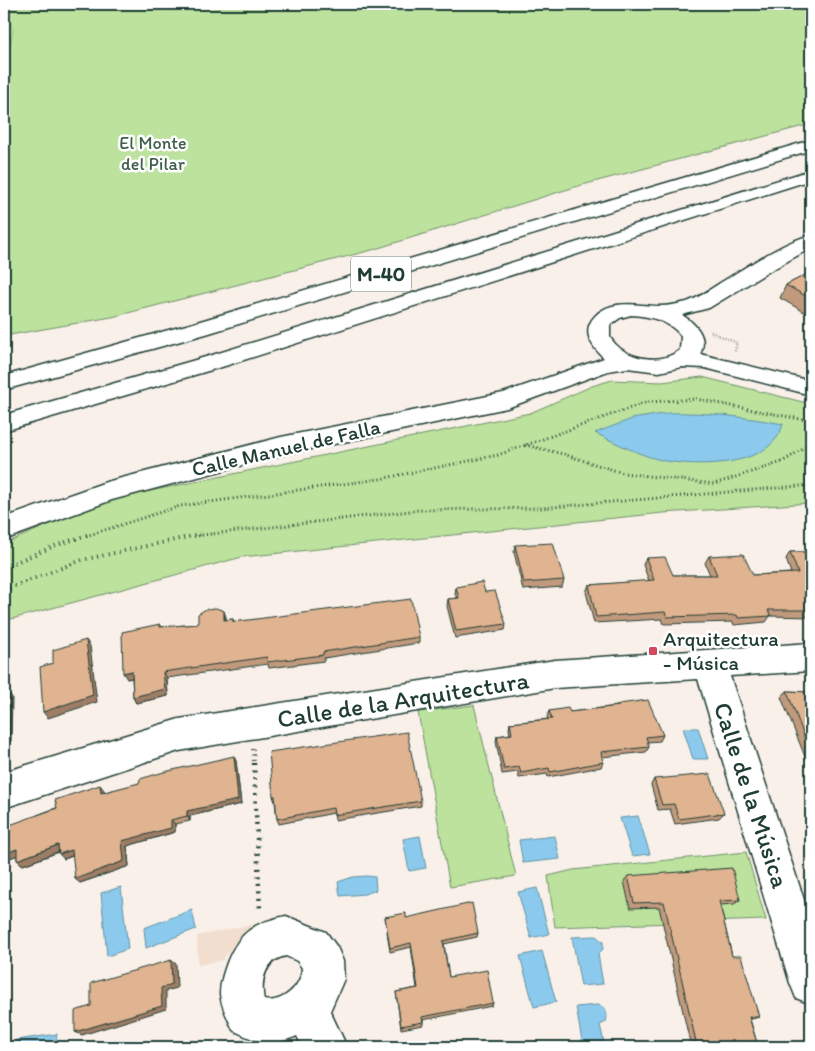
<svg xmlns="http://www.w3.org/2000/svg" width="815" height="1051" viewBox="0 0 815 1051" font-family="Itim,sans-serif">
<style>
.built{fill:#f2decf}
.green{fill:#bce29d;stroke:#6e9068}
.water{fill:#8ccaed;stroke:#6092a3}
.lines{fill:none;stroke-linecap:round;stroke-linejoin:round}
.minor-casing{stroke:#1f3d34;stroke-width:3}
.highway-casing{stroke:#1f3d34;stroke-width:3}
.path-far4{stroke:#1f3d34;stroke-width:1;stroke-dasharray:0.5 2;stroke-linecap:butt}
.path-far3{stroke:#1f3d34;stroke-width:2.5;stroke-dasharray:0.5 2.5;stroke-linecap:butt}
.path-far2{stroke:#1f3d34;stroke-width:3;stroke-dasharray:1 3;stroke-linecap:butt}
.path-far1{stroke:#1f3d34;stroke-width:4;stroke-dasharray:1 4.5;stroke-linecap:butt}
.path{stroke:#1f3d34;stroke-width:4.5;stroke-dasharray:2 5.5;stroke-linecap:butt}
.minor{fill:#fff;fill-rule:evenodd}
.highway{fill:#fff;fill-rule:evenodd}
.wall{fill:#c19a7d;stroke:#1f3d34}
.shaded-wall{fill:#9d7d66;stroke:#1f3d34}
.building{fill:#e0b391;stroke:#1f3d34}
.poi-dot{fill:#d1495b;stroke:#fff;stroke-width:2}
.labels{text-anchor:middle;stroke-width:5;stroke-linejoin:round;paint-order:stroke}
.far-park-label{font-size:18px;fill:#3e5e49;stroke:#fff}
.shield{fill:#fff;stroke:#627771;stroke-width:1}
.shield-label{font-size:20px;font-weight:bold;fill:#1f3d34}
.street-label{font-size:21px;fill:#1f3d34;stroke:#fff}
.poi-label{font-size:21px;fill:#1f3d34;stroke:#fff;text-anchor:start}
.near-street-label{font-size:25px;fill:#1f3d34;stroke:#fff}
</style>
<rect width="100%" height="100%" fill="#f9f0e9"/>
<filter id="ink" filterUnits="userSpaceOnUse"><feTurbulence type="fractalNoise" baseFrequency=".02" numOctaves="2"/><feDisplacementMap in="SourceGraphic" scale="10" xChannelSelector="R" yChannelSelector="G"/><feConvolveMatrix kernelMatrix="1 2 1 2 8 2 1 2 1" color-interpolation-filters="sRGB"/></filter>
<g filter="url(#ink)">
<!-- built -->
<path class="built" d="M253 924 237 940 223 960 198 965 197 936Z"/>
<!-- green -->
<path class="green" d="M4 4H811V124L575 187 372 250 112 317 4 336Z
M702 377 811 404V503L663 513 242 557 4 621V544L106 500 530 413 592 386 612 380 662 382Z
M474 705 516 876 450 887 418 712Z
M746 852 766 920 555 927 548 876 573 870Z"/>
<!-- water -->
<path class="water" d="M669 413C708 412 744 417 783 424 773 467 701 467 666 461 642 457 617 443 595 433L632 419Z
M683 728H698L708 759H693Z
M638 816 650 854 632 856 620 818Z
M420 836 426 868 409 871 403 839Z
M555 836 560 859 523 863 519 840Z
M367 876 375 877 376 890 365 894 340 896 338 882 353 877Z
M121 887 128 949 107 956 101 893Z
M537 888 549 934 531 938 518 892Z
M192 910 196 929 146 948 144 928Z
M596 936 603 942V949L598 954 603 984 581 986 572 937Z
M542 951 556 1002 534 1007 520 956Z
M598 1005C607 1007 608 1015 606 1022L600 1025 605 1047H583L576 1007Z
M57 1034 55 1047H15L16 1040Z"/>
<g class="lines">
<!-- minor casing -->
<g class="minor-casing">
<path id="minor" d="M811 235V248L768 272 709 308 682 315C695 323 709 337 700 354L811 381V395L705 368 682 367 659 372 627 368 608 371 507 408 281 455 112 500 4 540V518L106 482 281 437 503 393 604 358C591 346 581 331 595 316 612 298 639 306 660 306 669 306 678 304 687 302 699 298 709 290 720 283 745 268 783 242 811 235ZM631 315C649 316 670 321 681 336L680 350C660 366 623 359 610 337V325L620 318Z
M811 643V671L730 676 811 921V1004L796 998 790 983 698 679 555 688 179 751 4 808V772L179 719 555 660Z
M286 916 326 932 337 947 343 961 344 979 330 1011 347 1047H302L297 1036C268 1048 260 1043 233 1030 228 1018 221 1006 220 994 220 982 224 971 228 960 240 931 256 922 286 916ZM286 956 297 961 302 968C302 986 282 1004 264 1000 260 981 265 960 286 956Z"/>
</g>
<!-- highway casing -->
<g class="highway-casing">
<path id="highway" d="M811 140V150L206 334 4 390V376L190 324Z
M811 170V180L225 366 4 431V415L209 356Z"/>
</g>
<!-- path-far4 -->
<path class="path-far4" d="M4 8 13 30 7 66 4 71"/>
<!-- path-far3 -->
<path class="path-far3" d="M711 332 737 343 735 351"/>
<!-- path-far2 -->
<path class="path-far2" d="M525 445 563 454 623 473 714 484 782 462 811 444
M86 536 180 506 380 479 498 455 647 402 696 399 811 421
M194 536 419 510 541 508 811 485"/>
<!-- path-far1 -->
<path class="path-far1" d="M4 567 57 545 90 534
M4 590 82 560 202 534
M253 749 254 764"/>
<!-- path -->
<path class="path" d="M254 763 260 912"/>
<!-- minor -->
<use href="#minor" class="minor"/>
<!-- highway -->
<use href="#highway" class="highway"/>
</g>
<!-- wall -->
<path class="wall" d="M811 272V316L780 298 786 285Z
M515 545 564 580 562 587 523 590 514 552Z
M790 552H811V620L810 617 770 616 766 622 734 625 733 622 664 624 662 619 594 623 586 592 589 585 649 581 643 565 646 558 673 575H710L705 563 709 556 753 575 791 573 786 559Z
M456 587 485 592 506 624 505 630 455 638 447 606 448 599 457 598 455 594Z
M226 617V620L233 619 234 622 419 637V643L324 658V661L269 668 268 664 167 678 168 696 136 703 133 697 132 678 127 679 160 624 162 627 198 624Z
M787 691 811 692V759H806L781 697Z
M619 704 663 735 660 741 647 742 649 747 646 752 602 757 603 762 601 767 548 777 547 774 519 778 518 772 502 774 496 741 497 736 510 734 509 729 510 723 548 719 547 717 549 711 570 712 617 706Z
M236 761 241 804 190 816V821L175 824V832L127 846 129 866 80 883 73 856 64 859 59 852 23 865 17 860V856L37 815 104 790 105 792Z
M654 779 724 813 719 818 675 824 670 809 658 810 651 785Z
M273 796 421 801V806L335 820 334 813 279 824 277 819 275 802Z
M628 876 740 900 734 904 720 905 732 956 759 1017 752 1019H750L757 1043 751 1046 691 1047 659 907 630 908 624 881Z
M385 917 406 918 478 933 477 937 444 944 449 977 493 1003 492 1006 423 1020V1025L401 1029 396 992 417 988 411 947 390 952Z"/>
<!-- shaded-wall -->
<path class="shaded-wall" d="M224 611 226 617V627L224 620Z
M86 640 90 646 97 702 48 718 43 712Z
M132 671 136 677 127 679 123 673Z
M163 672 167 678 168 696 136 703 133 697Z
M6 691 12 697 11 741 4 743Z
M234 756 236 761 241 804 190 816V821L187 816V811Z
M100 785 104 790 105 798 101 793Z
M171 820 175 824V832L127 846 129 866 80 883 75 879 122 841Z
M58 845 63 850 23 865 17 860Z
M17 849 22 854 4 860V854Z
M72 850 77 854 64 859 59 854Z
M171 960 176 964 177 988 166 991V1009L82 1035 75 1032 161 988Z"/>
<!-- building -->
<path class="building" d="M811 272V299L786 285Z
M553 543 564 580 524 583 515 545Z
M790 552H811V610H768L771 616 738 618 737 615 667 617 665 612 596 617 589 585 654 580 646 558 665 557 673 575H717L709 556 743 554 753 575 798 573Z
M482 582 485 592 495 591 506 624 456 631 448 599 459 598 456 587Z
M411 599 419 637 323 652V655L268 662 267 657 163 672 165 689 133 697 132 671 123 673 122 632 160 624V627L198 624V614L206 609 216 608 224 611V620L233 619V622Z
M86 640 93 695 43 712 40 667 53 663V650Z
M6 691 5 735 4 736V692Z
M787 691 811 692V754Z
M648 700 663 735 646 737 649 747 601 752 603 762 550 772 549 768 521 773 519 767 504 769 497 736 512 734 510 723 552 719 549 711 568 708 570 712 619 706V704Z
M407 732 421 801 334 815 333 808 277 819 275 796H273L269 752Z
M234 756 238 800 187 811V816L171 820V828L122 841 124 861 75 879 72 850 59 854 58 845 17 860V849L4 854V827L57 808 55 800 100 785 101 793 139 783 140 779 164 772Z
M710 774 724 813 679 819 674 804 662 805 654 779Z
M732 868 740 900 719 901 732 956H741L759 1017H749L757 1043 697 1046 664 902 634 903 628 876Z
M472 903 478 933 443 941 449 977 487 970 493 1003 422 1017 423 1022 401 1026 396 992 418 988 411 943 390 948 385 917 406 913V918Z
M171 960 172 984 161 988 162 1006 75 1032V1011L91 1006V983Z
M173 1044 177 1047H162Z"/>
</g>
<!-- markers -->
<rect class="poi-dot" x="648" y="646" width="10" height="10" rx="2.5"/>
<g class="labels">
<!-- far-park labels -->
<g class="far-park-label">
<text x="153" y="149">El Monte<tspan x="153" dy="21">del Pilar</tspan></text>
</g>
<!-- shield labels -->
<rect class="shield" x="351" y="256.5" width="60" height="35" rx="4"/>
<g class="shield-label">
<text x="381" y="281">M-40</text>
</g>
<!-- street labels -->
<g class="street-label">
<text transform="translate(286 448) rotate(-13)" y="7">Calle Manuel de Falla</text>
</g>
<!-- poi labels -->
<g class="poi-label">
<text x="663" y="646">Arquitectura<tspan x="663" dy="24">- Música</tspan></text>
</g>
<!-- near-street labels -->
<g class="near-street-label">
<text transform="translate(403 699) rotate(-9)" y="9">Calle de la Arquitectura</text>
<text transform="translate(752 795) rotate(72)" y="9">Calle de la Música</text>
</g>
</g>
<!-- margin -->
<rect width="815" height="1051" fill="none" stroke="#fff" stroke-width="20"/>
<rect x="10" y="10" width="795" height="1031" fill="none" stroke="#1f3d34" stroke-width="2" filter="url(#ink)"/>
</svg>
